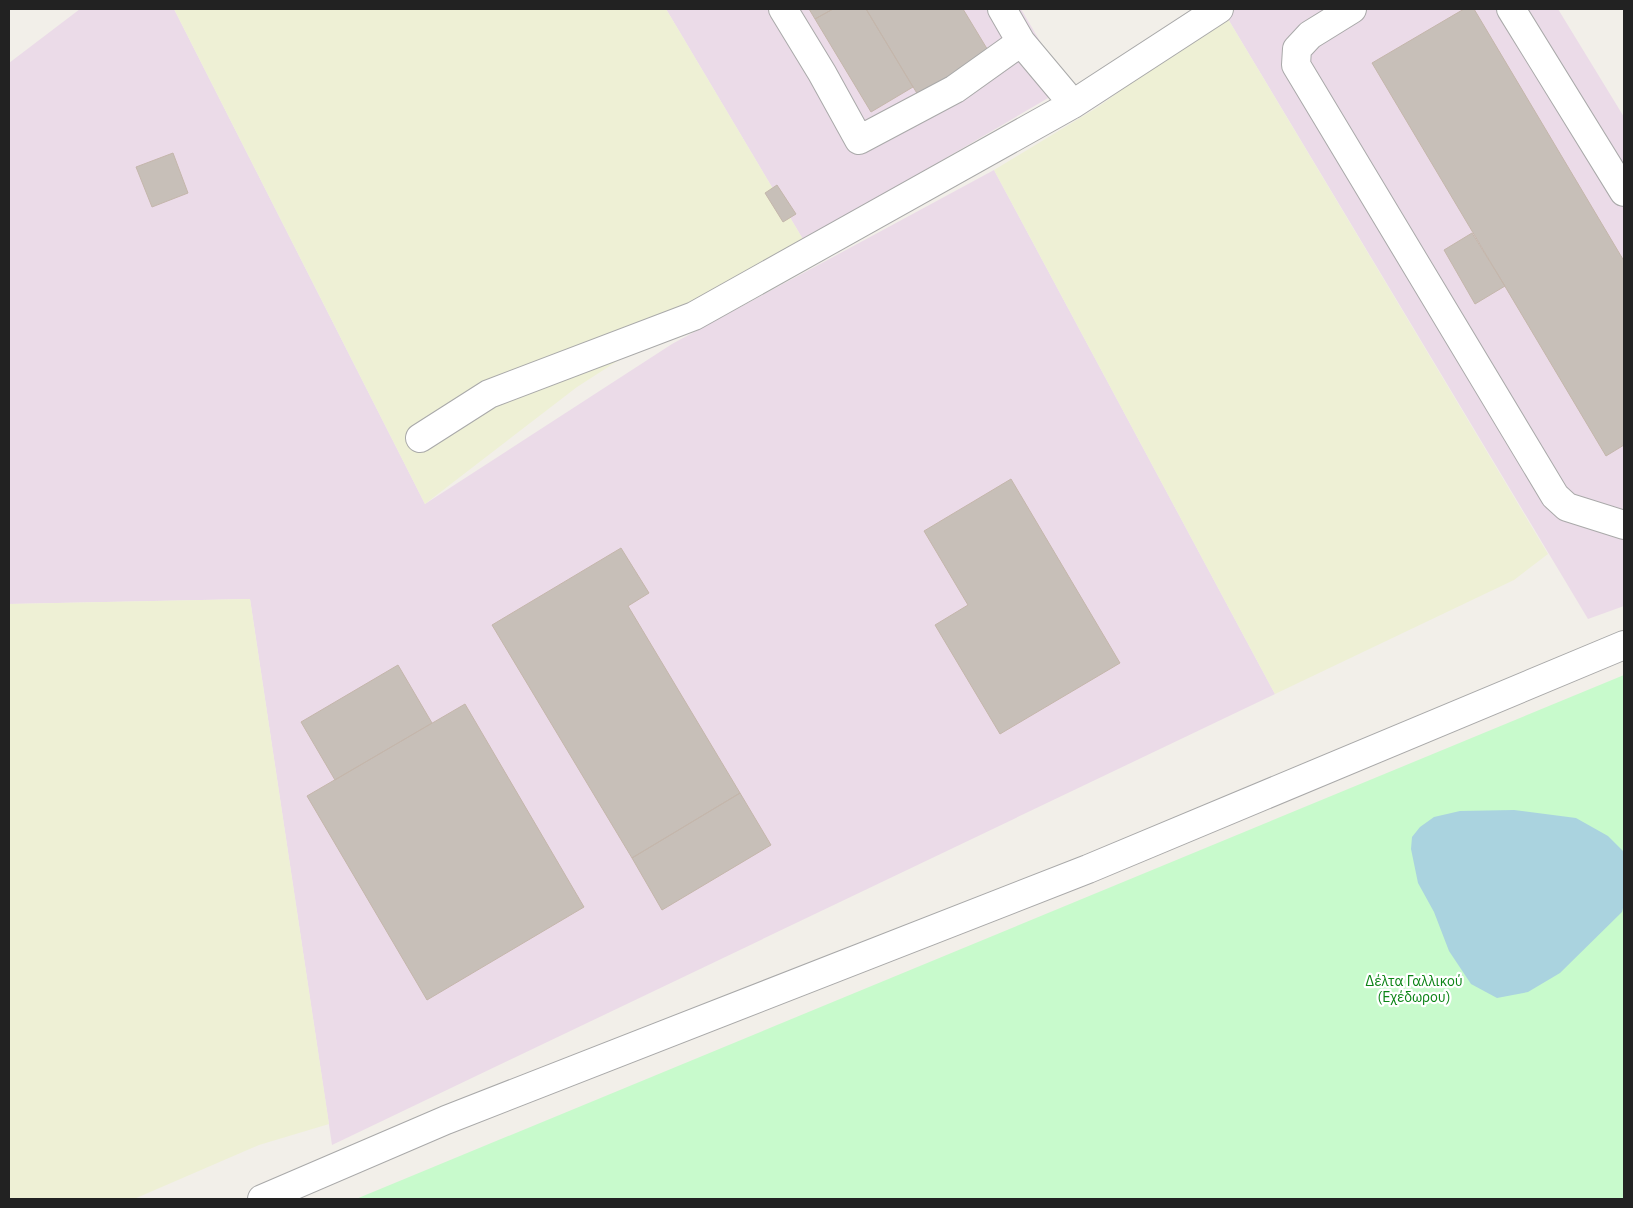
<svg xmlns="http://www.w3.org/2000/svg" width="1633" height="1208" viewBox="0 0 1633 1208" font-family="'IBM Plex Sans',sans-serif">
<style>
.industrial{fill:#ebdbe8}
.farmland{fill:#eef0d5}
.park{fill:#c8facc}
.water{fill:#aad3df}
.building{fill:#c7bfb8;stroke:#c4b6ab}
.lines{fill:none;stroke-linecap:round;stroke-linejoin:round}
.minor-casing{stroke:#a9a9a9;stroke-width:30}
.minor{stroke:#fff;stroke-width:28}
.labels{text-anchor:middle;stroke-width:4.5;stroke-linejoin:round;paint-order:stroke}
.park-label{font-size:14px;fill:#0c8416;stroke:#fff}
</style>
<rect width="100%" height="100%" fill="#f2efe9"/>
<!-- industrial -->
<path class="industrial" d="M80 9H174L425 504 672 344 994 170 1275 694 332 1145 250 599 9 604V63Z
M666 9H1021L1067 87 804 241Z
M1235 9H1558L1624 117V606L1588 619 1225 14Z"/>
<!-- farmland -->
<path class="farmland" d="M174 9H666L804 241 577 387 425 504Z
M1225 14 1548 554 1514 580 1275 694 994 170 1098 107Z
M250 599 329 1124 259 1145 134 1199H9V604Z"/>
<!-- park -->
<path class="park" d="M1624 675V1199H356Z"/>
<!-- water -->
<path class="water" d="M1514 810 1576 818 1608 836 1624 852V904L1622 912 1560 973 1528 992 1497 998 1471 984 1449 951 1434 912 1418 883 1411 849 1412 837 1420 827 1434 817 1460 811Z"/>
<!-- building -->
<path class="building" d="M809 9H833L815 19Z
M833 9H866L913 87 871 112 815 19Z
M866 9H963L989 52 918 95Z
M1464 9H1474L1624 261V445L1606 456 1372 63Z
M173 153 188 193 152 207 136 167Z
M777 185 796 214 783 222 765 193Z
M1472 233 1505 286 1475 304 1444 250Z
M1011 479 1120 663 1000 734 935 625 968 605 924 531Z
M621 548 649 593 628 606 740 793 632 858 492 625Z
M398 665 432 723 335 780 301 722Z
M465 704 584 907 427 1000 307 796Z
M740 793 771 845 662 910 632 858Z"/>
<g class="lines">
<!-- minor casing -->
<g class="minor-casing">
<path id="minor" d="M783 9 822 73 859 140 955 89 1021 42
M1002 9 1021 42 1073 104
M1352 9 1310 35 1297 49 1296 65 1555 496 1567 507 1624 525
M1511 9 1624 192
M420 438 489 394 694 316 1073 104 1219 9
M262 1199 446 1120 1088 869 1624 645"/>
</g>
<!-- minor -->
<use href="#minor" class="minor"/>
</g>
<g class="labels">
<!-- park labels -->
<g class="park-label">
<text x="1414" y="986">Δέλτα Γαλλικού<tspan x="1414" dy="16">(Εχέδωρου)</tspan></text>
</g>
</g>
<!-- border -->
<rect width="1633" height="1208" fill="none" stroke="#222222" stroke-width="20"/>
</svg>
